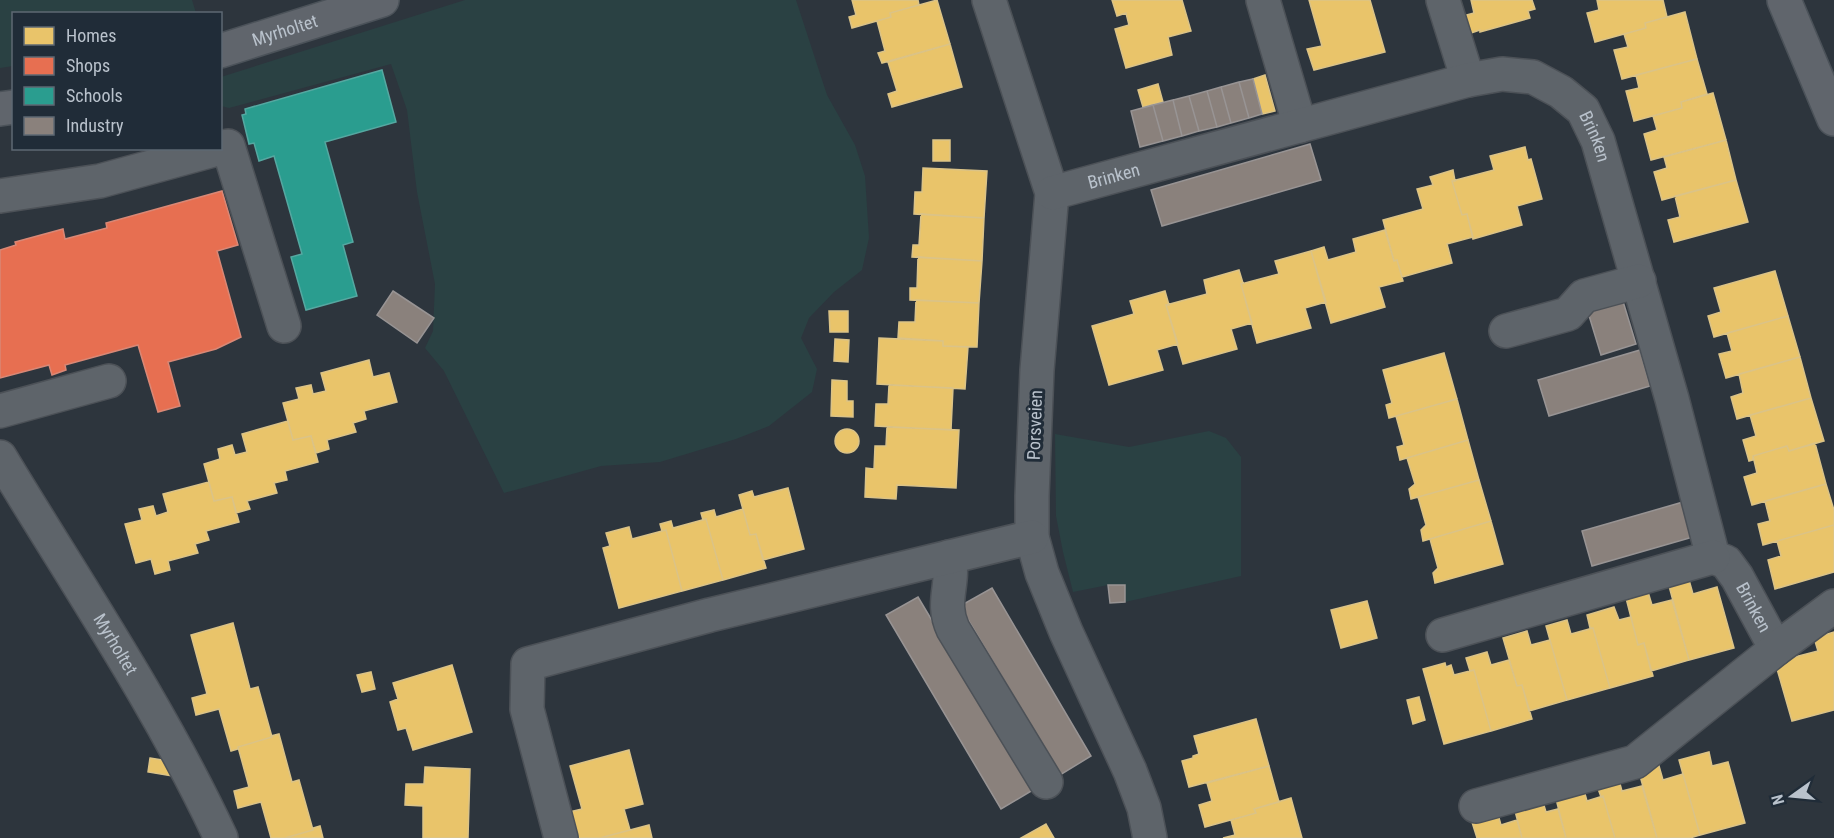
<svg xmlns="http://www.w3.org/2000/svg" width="1834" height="838" viewBox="0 0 1834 838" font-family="'Roboto Condensed',sans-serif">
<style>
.green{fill:#2a4143}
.homes{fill:#e9c46a;stroke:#dbc387;stroke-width:1.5}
.shops{fill:#e76f51;stroke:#d98876;stroke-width:1.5}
.schools{fill:#2a9d8f;stroke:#55a8a1;stroke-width:1.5}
.industry{fill:#8a817c;stroke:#989494;stroke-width:1.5}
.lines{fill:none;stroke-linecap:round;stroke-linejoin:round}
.minor-casing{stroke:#4c5157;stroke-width:36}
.major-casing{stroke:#4b5259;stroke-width:36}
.minor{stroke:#5e646a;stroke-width:33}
.major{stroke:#60656c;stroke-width:33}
.labels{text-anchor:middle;stroke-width:6;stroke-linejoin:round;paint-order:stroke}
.street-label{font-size:18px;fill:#b9c2cc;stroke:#202c38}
</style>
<rect width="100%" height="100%" fill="#2d353d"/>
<!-- green -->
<path class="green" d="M0 0H192L196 13 14 14 13 66 0 68Z
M465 0H796L827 95 855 145 865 176 869 238 862 270 834 292 809 318 801 338 817 369 812 392 769 426 736 439 660 462 601 466 504 493 444 371 425 348 433 331 435 284 417 192 407 110 391 64 229 108 221 106V77Z
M1209 431 1226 438 1241 457V576L1125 602 1110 603 1108 585 1073 592 1063 552 1056 516 1055 434 1129 447Z"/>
<!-- homes -->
<path class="homes" d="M852 0H918L919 5 890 13 891 17 852 28 849 17 856 15Z
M937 0 950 44 882 63 878 53 885 51 877 21 891 17 890 13Z
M1112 0H1182L1191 31 1168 37 1172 55 1126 68 1115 29 1129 25 1126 13 1117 16Z
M1309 0H1370L1385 52 1314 70 1307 49 1322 46Z
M1471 0H1532L1535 9 1528 11 1530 18 1480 32V30L1465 35 1459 17 1474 13Z
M1597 0H1663L1667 17 1645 23 1646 28 1595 42 1587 13 1599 10Z
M1685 12 1697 59 1622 79 1614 50 1628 47 1624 34 1646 28 1645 23Z
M950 44 962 87 892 107 888 94 897 91 888 62Z
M1697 59 1707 94 1681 102 1682 108 1634 121 1626 91 1639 88 1636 75Z
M1265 75 1275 111 1262 114 1253 79Z
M1158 84 1163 102 1143 107 1138 90Z
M1713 93 1726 140 1651 160 1644 134 1657 130 1653 116 1682 108 1681 102Z
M933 140H950V161H933Z
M1726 140 1736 180 1662 200 1654 172 1667 168 1664 157Z
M1525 147 1528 160 1531 159 1542 199 1517 206 1522 225 1473 239 1467 214 1462 215 1452 181 1494 170 1490 156Z
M923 168 987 171 984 218 914 214 915 192H922Z
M1453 170 1455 181H1452L1462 215 1467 214 1473 237 1447 244 1452 263 1402 277 1397 260 1394 261 1383 220 1423 209 1417 189 1433 185 1430 177Z
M1736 180 1748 222 1674 242 1668 220 1680 217 1675 196Z
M921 214 984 218 982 261 912 257 913 245H919Z
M1385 230 1394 261 1397 260 1403 281 1379 287 1385 307 1331 323 1311 251 1324 247 1328 260 1356 252 1353 239Z
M1311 251 1326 302 1305 308 1311 328 1257 343 1241 284 1279 274 1275 261Z
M918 257 982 261 979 303 910 300V288H917Z
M1239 270 1243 283 1241 284 1252 323 1231 329 1237 349 1183 364 1166 305 1207 294 1204 280Z
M1775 271 1788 316 1714 337 1708 316 1721 312 1714 288Z
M1165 291 1169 305H1166L1178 344 1157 350 1163 370 1109 385 1092 326 1134 314 1130 301Z
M916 300 979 303 977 347 943 346V341L898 338 899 322H915Z
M829 311H848V332H830Z
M1788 316 1800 357 1726 378 1719 354 1732 351 1727 333Z
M879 338 943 341V346L968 347 965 389 877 384Z
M835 339 849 340 848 362 834 361Z
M1444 353 1457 399 1389 418 1386 405 1392 403 1383 370Z
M1800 357 1811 398 1737 419 1731 397 1743 393 1739 374Z
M369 360 373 377 389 373 397 402 364 411 366 419 353 423 356 432 327 440 329 449 316 453 311 436 293 440 283 403 299 399 296 388 311 385 313 394 326 391 321 373Z
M832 380 847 381V401H853V417L831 416Z
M889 385 953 388 951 430 875 426 876 404H888Z
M1811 398 1824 441 1789 451 1787 446 1753 456V460L1749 461 1743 440 1756 436 1750 415Z
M1457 399 1468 440 1400 460 1397 447 1404 445 1396 416Z
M288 421 293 440 311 436 318 462 285 471 287 480 274 483 277 493 247 501 250 509 236 513 232 497 214 501 204 464 220 459 218 449 232 445 235 455 247 452 242 434Z
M887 427 959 430 956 488 897 485 896 499 865 497 866 468 874 469 875 446H886Z
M835 441a12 12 0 1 1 24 0a12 12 0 1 1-24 0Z
M1468 440 1479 480 1411 499 1409 489 1415 484 1407 458Z
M1815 443 1826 484 1752 505 1744 477 1757 473 1753 456 1787 446 1789 451Z
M1479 480 1491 521 1423 541 1421 530 1426 525 1418 497Z
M209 482 214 501 232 497 239 522 206 531 209 540 195 544 198 553 168 561 170 570 155 574 151 559 136 563 125 524 142 520 139 509 153 506 156 516 168 512 163 494Z
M1826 484 1834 510V525L1763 545 1758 524 1770 521 1765 501Z
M788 488 804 549 763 560 756 534 750 535 739 495 752 491 754 497Z
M743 509 750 535 756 534 766 568 723 580 706 519 703 520 701 513 714 510 716 517Z
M706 519 723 580 682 591 666 530 662 531 660 524 671 521 673 528Z
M1491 521 1503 564 1435 583 1433 573 1438 568 1430 539Z
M1834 525V572L1775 589 1768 560 1781 556 1777 541Z
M629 527 632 539 666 530 682 591 619 608 603 548 610 546 606 533Z
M1689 580 1693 594 1717 587 1734 648 1689 660 1669 586Z
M1648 592 1652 605 1672 600 1689 660 1651 671 1644 643 1638 645 1626 598Z
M1367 601 1377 638 1341 648 1331 610Z
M1614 607 1619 620 1631 617 1638 645 1644 643 1653 676 1610 688 1593 628H1590L1587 615Z
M1567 620 1571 634 1593 628 1610 688 1567 700 1546 626Z
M233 623 250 689 258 687 272 737 238 747V749L231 751 219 709 196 715 192 698 207 694 191 635Z
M1527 631 1531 645 1550 640 1567 700 1529 711 1522 685 1517 686 1503 638Z
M1834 632V710L1792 721 1775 662 1818 651 1814 638Z
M1487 652 1491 665 1509 660 1517 686 1522 685 1532 719 1491 731 1474 670 1470 671 1466 658Z
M1445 663 1446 667 1451 665 1454 675 1474 670 1491 731 1444 744 1423 669Z
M452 665 472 732 413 750 406 728 398 730 390 702 398 699 393 683Z
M371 672 375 689 362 692 357 675Z
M1419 697 1425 720 1413 724 1407 700Z
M1256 719 1269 766 1189 787 1182 761 1193 758V756L1199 754 1194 736Z
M279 734 292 782 299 780 313 830 285 838H271L261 802 238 808 234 791 249 787 238 747 272 737 271 736Z
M629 750 643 804 624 809 630 830 600 838H576L569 812 582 809 570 766Z
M1709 752 1712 766 1728 762 1745 823 1700 835 1679 760Z
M150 758 175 762 172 776 148 772Z
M1269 766 1279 802 1254 809 1256 813 1205 827 1199 805 1212 801 1207 783Z
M1659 766 1663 780 1683 774 1700 835 1690 838H1657L1639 772Z
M425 767 470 769 468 838H423V806L405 805 406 784H424Z
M1618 777 1622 791 1642 786 1657 838H1615L1603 796 1601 797 1596 783Z
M1583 787 1587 801 1603 796 1615 838H1566L1555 795Z
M1291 798 1302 838H1223L1235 835 1231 820 1256 813 1254 809Z
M1542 799 1546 812 1558 809 1566 838H1522L1514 807Z
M1497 811 1501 825 1517 820 1522 838H1477L1471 819Z
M1046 824 1054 838H1021Z
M649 825 652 838H600L630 830Z
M320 826 323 838H285L313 830V828Z"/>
<!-- shops -->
<path class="shops" d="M222 191 238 245 217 251 241 337 216 349 168 362 180 406 158 412 138 345 65 365 66 370 52 375 49 365 0 378V250L16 245 15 242 63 229 65 239 107 228 106 223Z"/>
<!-- schools -->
<path class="schools" d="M382 70 396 122 325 142 353 242 343 245 357 296 306 310 291 257 302 254 274 156 259 161 254 143 249 144 242 115 246 114 245 109Z"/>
<!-- industry -->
<path class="industry" d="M1253 79 1262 114 1249 118 1239 82Z
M1239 82 1249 118 1231 123 1221 87Z
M1221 87 1231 123 1217 127 1207 91Z
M1207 91 1217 127 1199 131 1189 96Z
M1189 96 1199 131 1182 136 1173 100Z
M1173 100 1182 136 1163 141 1153 105Z
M1153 105 1163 141 1140 147 1131 111Z
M1310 144 1321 180 1162 226 1151 190Z
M393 291 434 318 417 343 377 315Z
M1622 298 1636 344 1601 355 1587 309Z
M1640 350 1650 386 1549 416 1538 380Z
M1683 502 1693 537 1592 566 1582 531Z
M1108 585H1125V602L1110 603Z
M992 588 1091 756 1060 775 960 606Z
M918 597 1033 790 1001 809 886 615Z"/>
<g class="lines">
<!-- minor casing -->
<g class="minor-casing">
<g id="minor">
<path d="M989 0 1052 193 1037 370 1032 496V537L1042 573 1066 632 1130 771 1144 808 1150 838"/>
<path d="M1263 0 1300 126"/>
<path d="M1443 0 1468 80"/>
<path id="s1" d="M1052 193 1468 80 1502 74 1533 77 1561 92 1583 110 1598 141 1672 399 1713 557 1726 562 1737 577 1776 649"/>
<path d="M0 196 100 181 228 146 284 326"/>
<path d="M1506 331 1568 314 1584 296 1639 281"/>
<path d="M0 411 109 381"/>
<path id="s2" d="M0 457C76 583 159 705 221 838"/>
<path d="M949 557C955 585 940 601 953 629L1046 782"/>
<path d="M1443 635 1713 557"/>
<path d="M1476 806 1635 762 1776 649 1834 606"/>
<path d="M561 838 527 709 528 664 710 615 1032 537"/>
</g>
</g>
<!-- major casing -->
<g class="major-casing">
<g id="major">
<path d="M1784 0 1834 119"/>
<path id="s3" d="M220 51 382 0"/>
<path d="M0 109 14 107"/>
</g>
</g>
<!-- minor -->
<use href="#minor" class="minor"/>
<!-- major -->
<use href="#major" class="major"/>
</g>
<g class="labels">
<!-- street labels -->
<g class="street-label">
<text dy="6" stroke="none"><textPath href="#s3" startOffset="68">Myrholtet</textPath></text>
<text dy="6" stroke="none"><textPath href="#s1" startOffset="586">Brinken</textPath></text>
<text dy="6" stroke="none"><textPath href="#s1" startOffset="64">Brinken</textPath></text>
<text transform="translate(1035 425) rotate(-88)" y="6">Porsveien</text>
<text dy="6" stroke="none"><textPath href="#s1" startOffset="1090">Brinken</textPath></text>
<text dy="6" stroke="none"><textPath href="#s2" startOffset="220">Myrholtet</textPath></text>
</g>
</g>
<!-- legend -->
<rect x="12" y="12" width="210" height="138" fill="#202c38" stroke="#5d6873" stroke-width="1.5"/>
<rect x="24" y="27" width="30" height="18" fill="#e9c46a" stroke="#5d6873" stroke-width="1.5"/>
<text x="66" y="42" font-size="18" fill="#b9c2cc">Homes</text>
<rect x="24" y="57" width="30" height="18" fill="#e76f51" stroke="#5d6873" stroke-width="1.5"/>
<text x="66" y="72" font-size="18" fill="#b9c2cc">Shops</text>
<rect x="24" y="87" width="30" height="18" fill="#2a9d8f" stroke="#5d6873" stroke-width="1.5"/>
<text x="66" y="102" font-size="18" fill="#b9c2cc">Schools</text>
<rect x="24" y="117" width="30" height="18" fill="#8a817c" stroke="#5d6873" stroke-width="1.5"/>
<text x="66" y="132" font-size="18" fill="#b9c2cc">Industry</text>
<!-- north arrow -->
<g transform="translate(1792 796) rotate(255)" stroke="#202c38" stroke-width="4.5" paint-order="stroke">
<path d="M0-4.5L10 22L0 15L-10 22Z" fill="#b9c2cc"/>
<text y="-9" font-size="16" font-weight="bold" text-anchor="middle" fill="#b9c2cc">N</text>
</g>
</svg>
